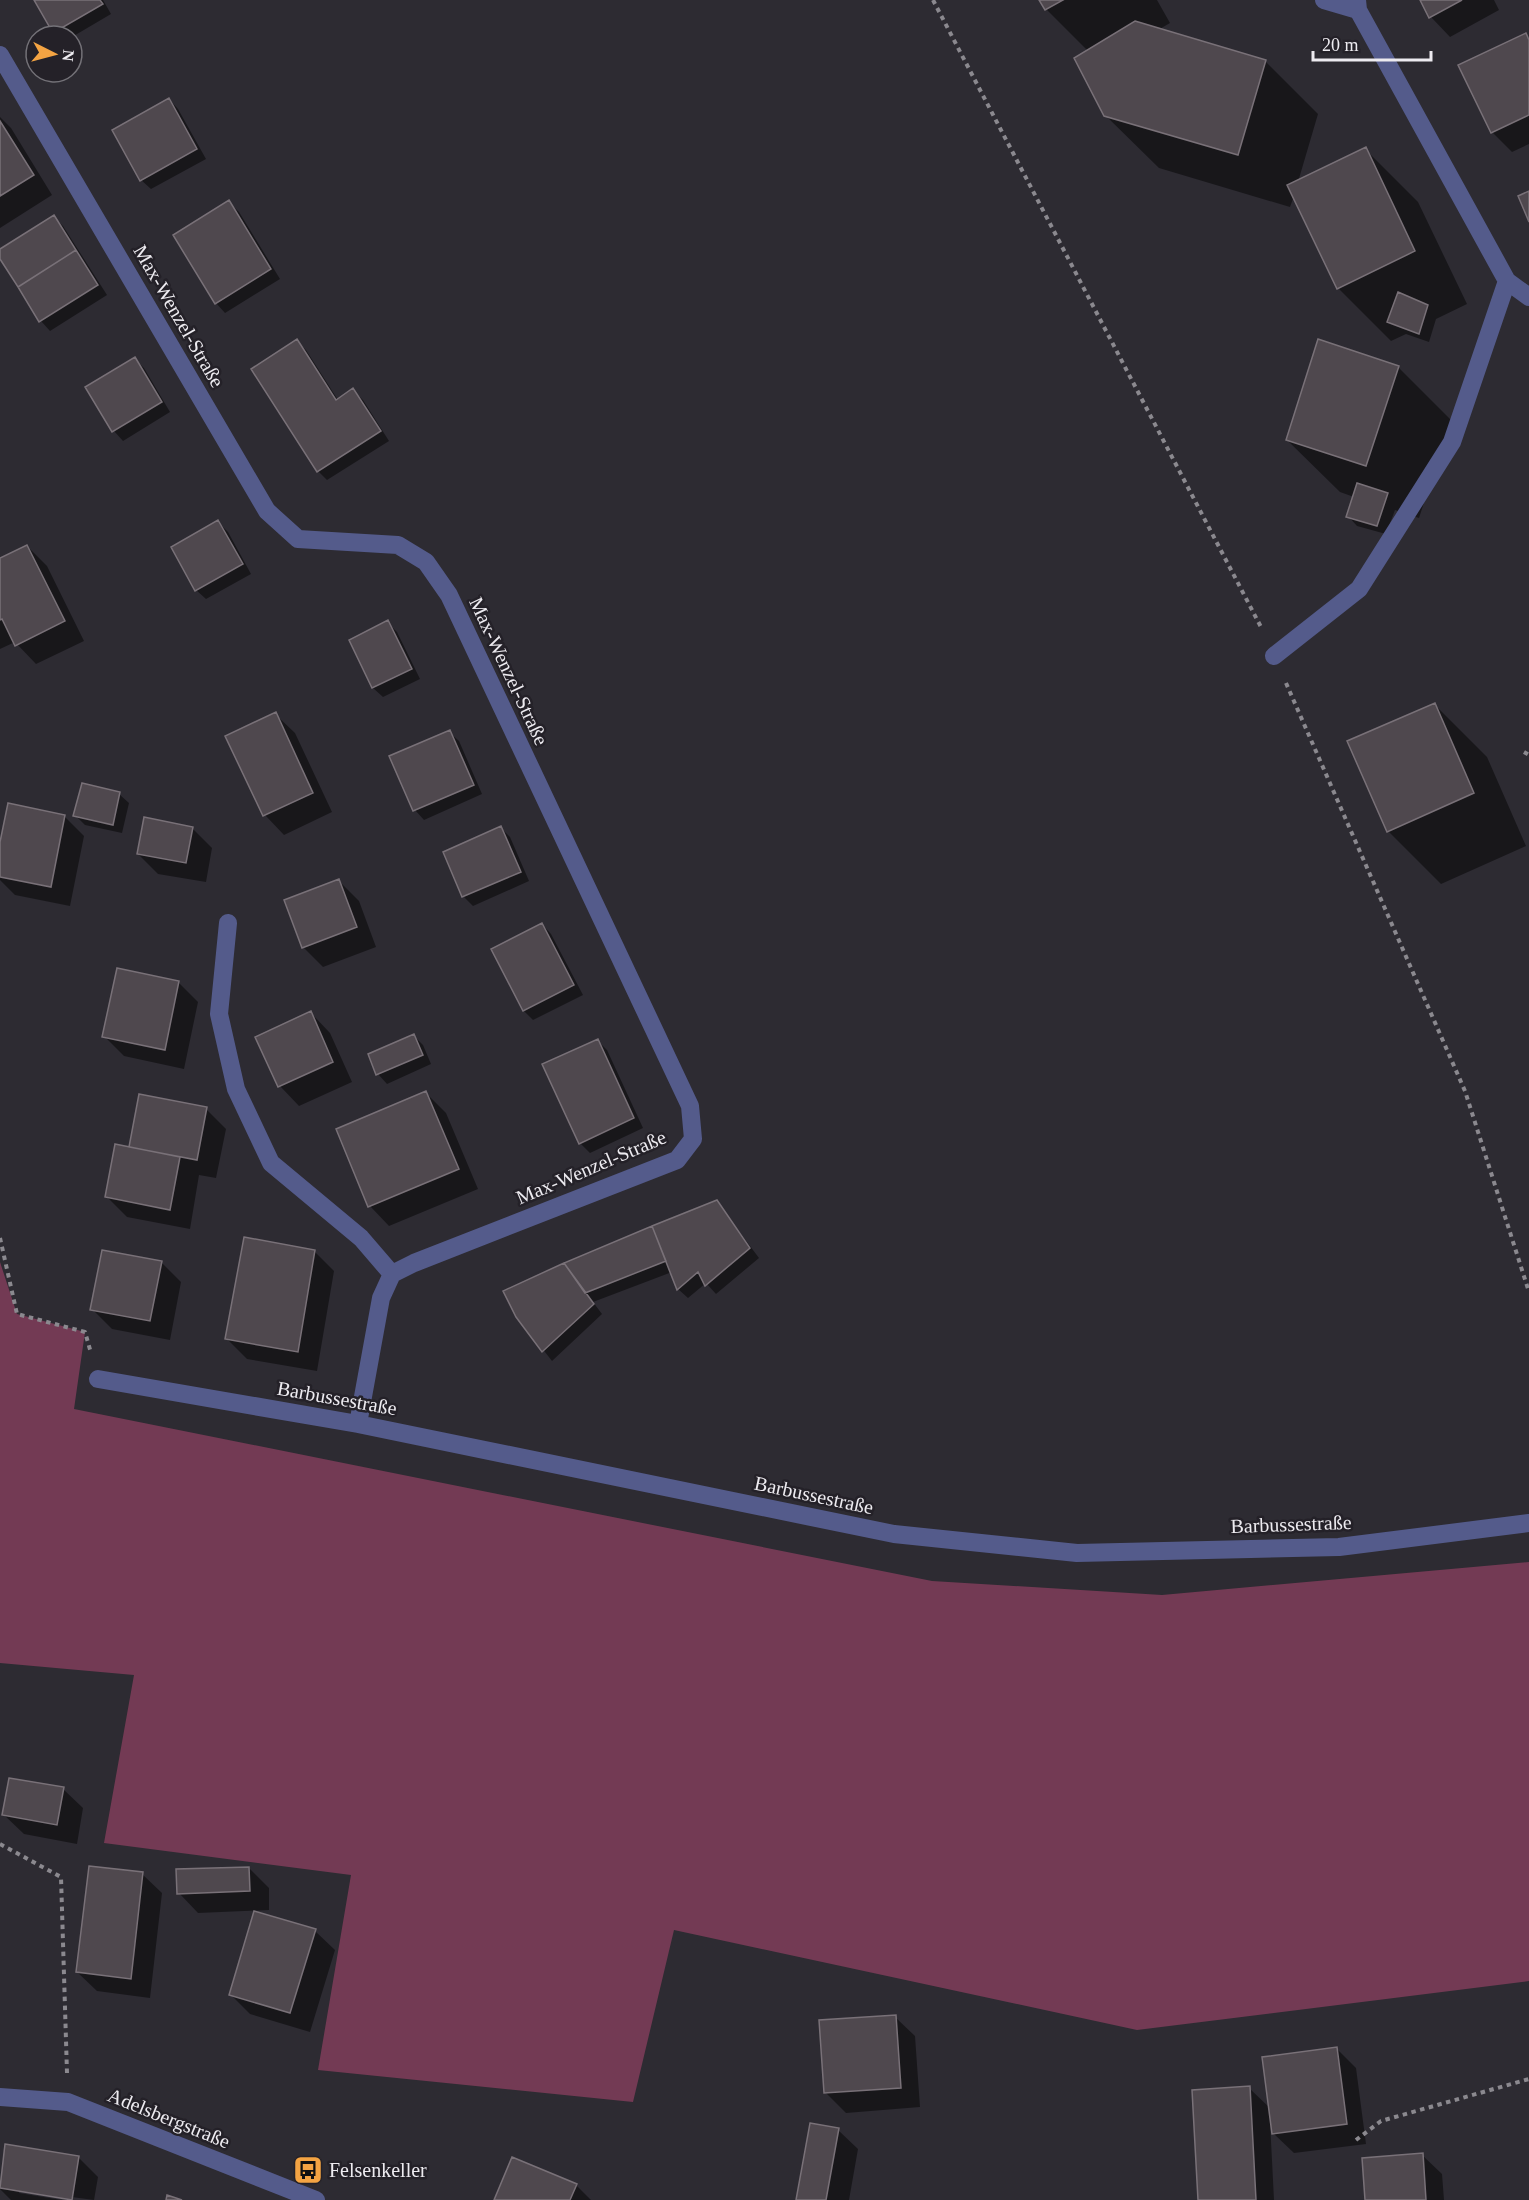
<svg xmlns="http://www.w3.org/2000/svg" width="1529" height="2200" viewBox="0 0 1529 2200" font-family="'Times New Roman',serif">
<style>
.green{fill:#733a54}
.shadow{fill:#0007}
.building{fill:#4f484e;stroke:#797178;stroke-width:1.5}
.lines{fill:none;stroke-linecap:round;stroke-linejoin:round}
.path{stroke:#8b898f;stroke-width:4;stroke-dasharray:4.5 4.5;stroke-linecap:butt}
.minor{stroke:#545b8b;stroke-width:18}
.labels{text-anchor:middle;stroke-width:5;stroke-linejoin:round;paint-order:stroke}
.street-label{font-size:20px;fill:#edebf0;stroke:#242128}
.poi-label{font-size:20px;fill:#edebf0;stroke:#242128;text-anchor:start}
</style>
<rect width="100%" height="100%" fill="#2d2b32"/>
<!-- green -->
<path class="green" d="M0 1262 17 1314 85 1332 74 1409 932 1581 1162 1595 1529 1562V1981L1137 2030 674 1930 633 2102 318 2070 351 1875 104 1843 134 1675 0 1663Z"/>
<!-- shadow -->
<path class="shadow" d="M36 0H103L111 14 72 37 59 36Z
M1041 0H1157L1170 23 1158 30 1265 61 1318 114 1298 182 1365 149 1418 202 1467 304 1436 319 1429 342 1406 334 1391 341 1338 288 1294 196 1290 207 1159 168 1105 115 1088 51 1046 9Z
M1421 0H1494L1499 10 1450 37 1431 17Z
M1525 34 1529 38V144L1512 152 1492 132Z
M169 99 178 109 206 159 151 189 141 180Z
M0 117 11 128 52 195 0 228Z
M229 202 239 212 280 279 225 313 216 303Z
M54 217 63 226 107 295 50 331 41 321 0 257V251Z
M297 341 306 350 338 400 353 390 363 400 389 441 327 480 318 471Z
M135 359 144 368 170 412 123 441 114 431 87 388Z
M1398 367 1451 420 1419 518 1395 510 1386 534 1357 526 1348 516 1354 497 1340 492 1287 440Z
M218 522 228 532 251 574 206 599 196 590Z
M27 546 47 566 84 641 36 664 15 642 0 649V560Z
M387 622 397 632 420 679 383 697 373 688 351 641Z
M1434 704 1487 757 1526 846 1441 884 1388 831Z
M275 714 295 733 332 812 284 835 265 815 227 737Z
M449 732 459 741 482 794 424 820 415 810Z
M119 794 129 803 122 833 85 825 75 815Z
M64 816 84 836 70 906 15 895 0 880V849Z
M192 828 212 848 206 882 158 874 138 854Z
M501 828 510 837 529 881 473 906 464 897 445 853Z
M339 881 359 901 376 947 323 967 303 947Z
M542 924 551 934 583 995 533 1020 524 1011Z
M178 982 198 1002 184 1069 124 1056 104 1036Z
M311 1013 330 1033 352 1082 299 1106 280 1086 257 1037Z
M413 1035 423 1045 431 1064 387 1084 378 1074 370 1055Z
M597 1040 607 1050 643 1128 590 1153 580 1143Z
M426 1093 446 1113 478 1189 389 1226 370 1206 338 1130Z
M206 1109 226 1129 216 1178 199 1175 190 1229 127 1217 107 1197 130 1149Z
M717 1202 759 1258 716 1294 706 1283 688 1298 678 1289 672 1272 593 1302 602 1314 552 1361 517 1316Z
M314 1251 334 1271 317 1371 247 1359 227 1339Z
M161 1262 181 1282 170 1340 112 1329 92 1309Z
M63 1789 83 1808 77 1844 24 1834 4 1815Z
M249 1868 269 1888V1910L198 1913 179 1893Z
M142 1874 162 1893 150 1998 97 1991 77 1972Z
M315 1931 335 1950 310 2032 250 2014 230 1994Z
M895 2017 915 2036 920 2107 846 2113 826 2093Z
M1336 2048 1356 2068 1366 2144 1294 2153 1274 2134 1272 2121H1270L1274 2200H1200L1249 2088 1271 2109Z
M838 2130 858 2149 849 2200H798Z
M6 2146 78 2157 98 2177 94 2200 19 2190V2193L62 2200H11L0 2189Z
M1422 2155 1442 2174 1444 2200H1367Z
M576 2185 591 2200H496Z"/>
<!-- building -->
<path class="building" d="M34 0H100L103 4 53 33Z
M1039 0H1063L1045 10Z
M1420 0H1462L1429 18Z
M1135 21 1266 60 1238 155 1104 116 1074 58Z
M1526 33 1529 40V115L1491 133 1458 65Z
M169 98 197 149 140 181 112 130Z
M0 121 34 175 0 196Z
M1366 147 1415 251 1337 289 1287 185Z
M1529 191V222L1518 196Z
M229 200 271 269 215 304 173 235Z
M54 215 76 250 18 287 0 259V249Z
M76 250 98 285 39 322 18 287Z
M1398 292 1428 305 1419 334 1387 322Z
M297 339 336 400 353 388 381 431 317 472 251 369Z
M1318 339 1399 366 1366 466 1286 440Z
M135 357 162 402 112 432 85 387Z
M1357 483 1388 493 1377 526 1346 517Z
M218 520 243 564 195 591 171 547Z
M27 545 65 621 15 646 2 619 0 620V558Z
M388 620 412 669 372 688 349 640Z
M1435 703 1474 793 1387 832 1347 741Z
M276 712 313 793 263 816 225 736Z
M450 730 474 785 413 811 389 756Z
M82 783 120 792 113 825 73 816Z
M8 803 65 815 51 887 0 877V842Z
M144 817 193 827 186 863 137 854Z
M501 826 521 872 462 897 443 852Z
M339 879 357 927 302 948 284 900Z
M542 923 574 985 523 1011 491 949Z
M117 968 179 981 165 1050 102 1037Z
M311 1011 333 1062 278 1087 255 1037Z
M414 1034 423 1055 376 1075 368 1054Z
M598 1039 634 1118 579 1144 542 1064Z
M426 1091 459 1169 368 1207 336 1129Z
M139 1094 207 1107 197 1160 129 1147Z
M115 1144 180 1157 170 1210 105 1197Z
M717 1200 750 1248 705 1286 698 1272 677 1290 652 1226Z
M652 1226 666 1261 585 1293 564 1263Z
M244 1237 315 1250 298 1352 225 1339Z
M102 1250 162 1261 150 1321 90 1310Z
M564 1263 594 1304 542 1352 516 1317 503 1291Z
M9 1778 64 1787 57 1825 2 1815Z
M89 1866 143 1872 131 1979 76 1972Z
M249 1867 250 1891 177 1894 176 1869Z
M254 1911 316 1929 290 2013 229 1995Z
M896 2015 901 2088 824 2093 819 2020Z
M1337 2047 1347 2124 1272 2134 1262 2057Z
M1250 2086 1256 2200H1198L1192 2090Z
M810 2123 839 2128 826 2200H796Z
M5 2144 79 2156 72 2200 0 2188Z
M1423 2153 1426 2200H1365L1362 2158Z
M512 2157 577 2184 570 2200H494Z
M167 2195 182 2200H166Z"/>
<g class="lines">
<!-- path -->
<path class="path" d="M933 0 1262 629
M1286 683 1465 1091 1529 1292
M1524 752 1529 755
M0 1238 17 1314 85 1332 91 1353
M0 1844 61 1877 67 2073
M1356 2140 1381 2121 1529 2079"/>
<!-- minor -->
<path class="minor" d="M1324 0 1358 10
M1357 0 1358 10 1507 281 1529 297
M0 55 267 511 298 539 398 545 426 562 449 595 690 1106 693 1139 677 1160 414 1263 392 1274 381 1298 358 1424
M1274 656 1359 589 1452 442 1507 281
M228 923 219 1014 236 1089 271 1163 361 1238 392 1274
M98 1379 358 1424 894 1534 1077 1553 1339 1547 1529 1523
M0 2097 68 2102 316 2200"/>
</g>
<!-- icons -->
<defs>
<g id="bus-square" transform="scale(1.5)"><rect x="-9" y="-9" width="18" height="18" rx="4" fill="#f4a443" stroke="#242128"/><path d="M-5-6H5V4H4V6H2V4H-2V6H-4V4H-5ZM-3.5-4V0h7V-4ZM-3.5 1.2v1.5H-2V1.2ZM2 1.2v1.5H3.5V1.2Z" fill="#111"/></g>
</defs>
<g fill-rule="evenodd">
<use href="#bus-square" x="308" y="2170"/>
</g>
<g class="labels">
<!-- street labels -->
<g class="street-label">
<text transform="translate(179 316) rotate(60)" y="7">Max-Wenzel-Straße</text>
<text transform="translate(509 671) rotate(65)" y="7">Max-Wenzel-Straße</text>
<text transform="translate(591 1167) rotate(-23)" y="7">Max-Wenzel-Straße</text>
<text transform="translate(337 1398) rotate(10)" y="7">Barbussestraße</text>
<text transform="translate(814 1495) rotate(12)" y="7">Barbussestraße</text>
<text transform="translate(1291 1524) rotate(-2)" y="7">Barbussestraße</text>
<text transform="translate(169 2118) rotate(22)" y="7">Adelsbergstraße</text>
</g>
<!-- poi labels -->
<g class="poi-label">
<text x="329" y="2177">Felsenkeller</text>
</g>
</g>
<!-- north arrow -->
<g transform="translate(54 54) rotate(96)"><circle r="28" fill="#242128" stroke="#747278" stroke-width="1.5"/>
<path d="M0-4.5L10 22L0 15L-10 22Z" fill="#f4a443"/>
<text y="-9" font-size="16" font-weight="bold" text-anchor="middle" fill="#edebf0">N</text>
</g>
<!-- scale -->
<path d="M1313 51v9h118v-9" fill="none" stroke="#edebf0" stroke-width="3"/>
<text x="1322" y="51" font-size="18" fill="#edebf0" stroke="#242128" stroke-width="4.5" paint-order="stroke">20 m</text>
</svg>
